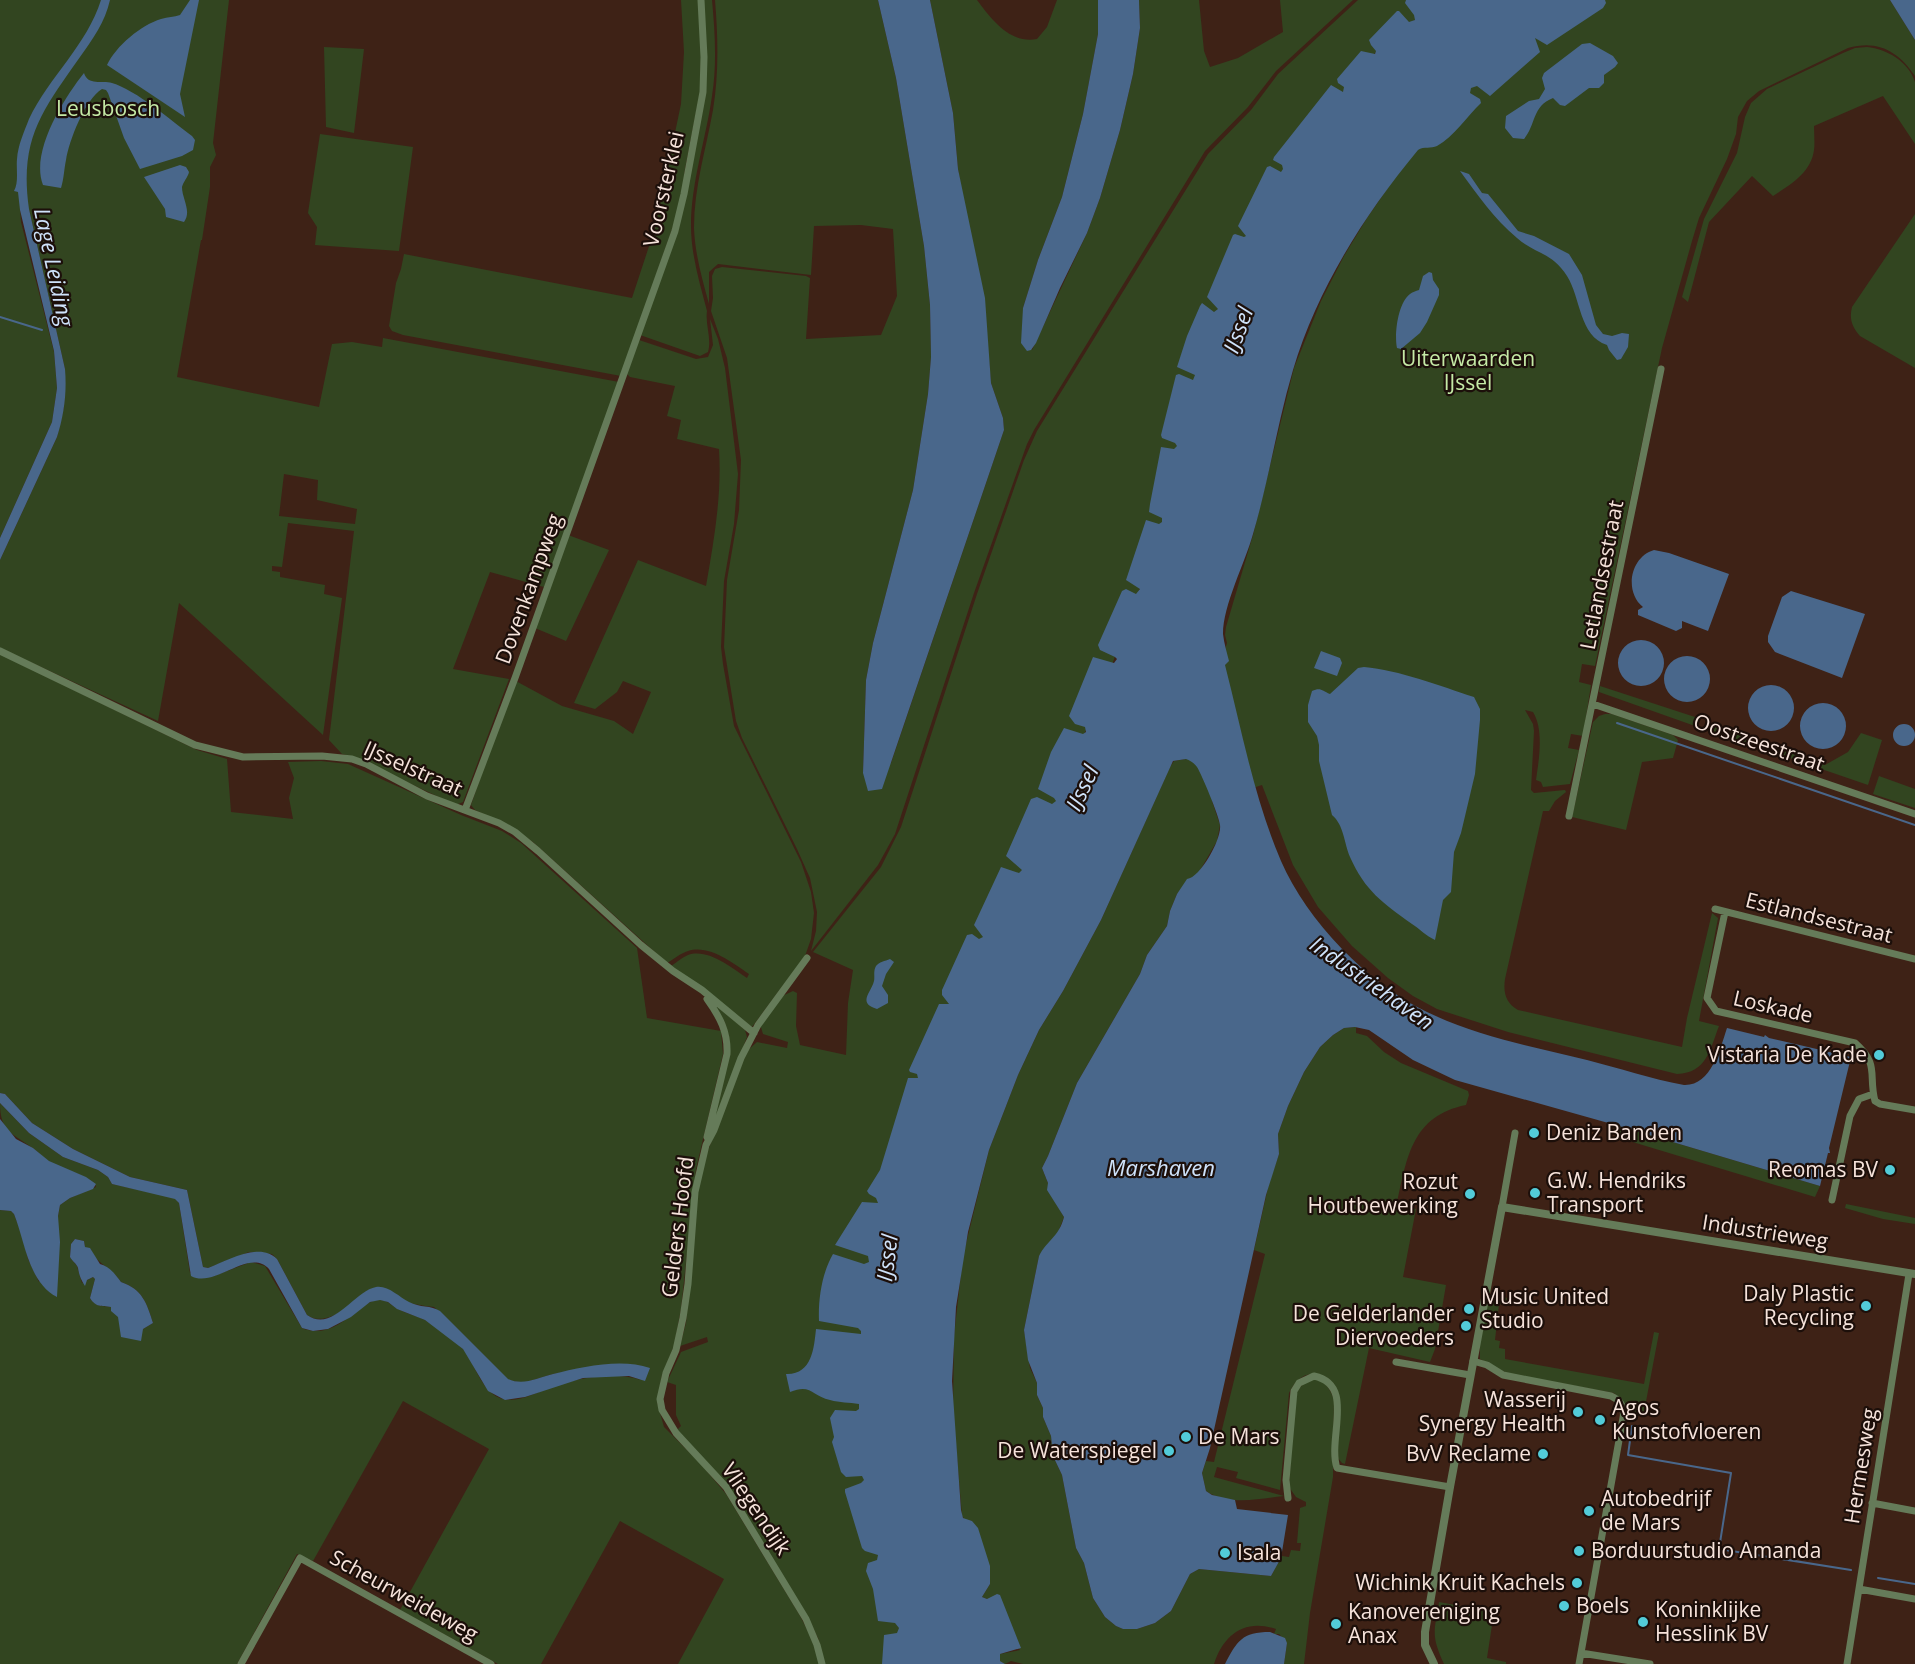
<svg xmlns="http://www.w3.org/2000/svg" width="1915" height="1664" viewBox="0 0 1915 1664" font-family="'Open Sans',sans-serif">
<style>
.green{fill:#324520;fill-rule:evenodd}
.water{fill:#49678b}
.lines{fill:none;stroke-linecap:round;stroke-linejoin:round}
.stream{stroke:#49678b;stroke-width:2}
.minor{stroke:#657b59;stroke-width:7}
.tertiary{stroke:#657b59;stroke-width:8}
.poi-dot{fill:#52cbd8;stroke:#1c0f0a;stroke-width:2}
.labels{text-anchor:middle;stroke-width:4.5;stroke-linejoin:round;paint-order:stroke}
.park-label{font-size:21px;fill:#c5eaa6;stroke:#1c0f0a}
.street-label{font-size:21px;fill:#f6e3db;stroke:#1c0f0a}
.poi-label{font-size:21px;fill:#f6e3db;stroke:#1c0f0a;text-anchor:start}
.water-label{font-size:22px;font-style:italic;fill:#cfe3fb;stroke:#1c0f0a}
</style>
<rect width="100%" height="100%" fill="#3e2216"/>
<!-- green -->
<path class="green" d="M0 0H229L213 143 216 155 210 167V187L202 240H201L177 377 319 407 332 344 352 342 382 347 383 338 619 382 544 587 490 572 453 669 509 679 463 802 456 805 351 756 342 754 329 740 354 531 288 523 282 567 272 566V571L280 572V577L325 585 324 594 342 598 323 735 179 603 158 721 0 648V560L57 437 64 407 65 369 29 210 20 208 21 222 54 352 57 388 52 422 0 538ZM284 474 318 480 317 500 357 509 355 524 279 516Z
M681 0H699L702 29 700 92 685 169 682 194 678 212 621 376 403 335 392 331 389 326 396 283 401 269 404 254 632 298 655 228 681 104 684 52Z
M703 0H712C715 32 717 64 712 96 706 139 691 182 691 226 691 255 700 284 707 311 705 325 712 338 708 352L700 356 640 335 677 232 703 105Z
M715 0H878L896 78 924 246 930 305 931 357 928 394 913 490 873 643 866 680 863 773 891 763 1004 430 1003 418 991 383 988 350 958 169 953 113 930 0H977C992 20 1010 44 1037 39L1047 27 1057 0H1098V34L1083 114 1062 197 1038 260 1023 308 1032 350 1087 233 1100 198 1120 130 1133 74 1140 28 1139 0H1199L1204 51 1210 67 1238 58 1283 32 1280 0H1353L1276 71 1248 107 1205 151 1034 430 1027 444 974 593 895 834 878 865 811 951 816 931 817 912 810 878 797 849 742 738 736 721 724 647 727 580 739 510 741 460 727 358 711 311 713 298 712 276 715 269 722 267 806 276 810 278 806 339 881 335 897 296 893 229 861 225 814 226 811 275 718 264 709 272V304C702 279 695 254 694 228 694 187 706 149 713 110 719 73 718 37 715 0Z
M1358 0H1439L1375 53 1345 90 1164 521 1113 662 1056 805 988 942 913 1664H825L818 1638 811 1624 716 1472 677 1430 681 1426 676 1415V1385L667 1382 681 1352 708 1342 707 1337 680 1346 686 1323 699 1179 705 1158 747 1051 757 1042 787 1048 788 1042 763 1034 760 1024 780 997 793 991 797 993 796 1026 800 1045 846 1055 848 1003 853 970 813 952 881 867 901 827 977 594 1024 460 1037 431 1208 154 1251 110 1278 74Z
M1583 0H1890L1915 40V76C1899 52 1878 39 1848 48L1759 91 1747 101 1738 117 1736 134 1727 159 1699 218 1692 241 1662 348 1595 666 1582 664 1579 682 1591 685 1583 736 1571 734 1568 748 1579 750 1570 784 1543 787 1541 782 1536 780C1539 759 1544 730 1533 712L1525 710 1533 724 1534 731 1531 790 1534 793 1565 790 1566 792 1555 801 1549 811H1543L1505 979C1503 993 1506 1003 1518 1010L1682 1047 1687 1018 1712 913 1718 918 1699 1021 1719 1026C1710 1049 1707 1073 1677 1074L1508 1032 1437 1009 1413 996 1388 978 1352 946 1318 907 1293 865 1262 785 1212 801 1220 825 1217 841 1199 872 1177 894 1170 911 1167 926 1147 955 1140 974 1077 1083 1048 1156 1042 1168 1048 1183V1190L1064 1217 1057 1235 1039 1256 1024 1330 1030 1368 1037 1383V1395L1043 1408V1417L1051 1436 1053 1456 1062 1475 1076 1548 1084 1563 1093 1598 1105 1617 1116 1626 1123 1629H1137L1155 1623 1171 1611 1190 1574 1199 1569 1271 1576 1282 1556 1289 1557 1291 1550 1300 1551 1301 1543H1297L1300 1508 1306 1506V1502L1296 1497 1289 1487 1295 1394C1309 1372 1326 1375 1334 1400L1333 1477 1310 1613 1304 1664H1284L1287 1643 1279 1634H1274L1276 1629C1245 1618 1223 1635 1214 1664H1023L1011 1661 1005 1664 1000 1661V1654L1020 1650 987 1599 982 1597 990 1584 972 1521 965 1520 962 1516 953 1410 954 1336 963 1256 989 1150 1018 1075 1039 1030 1063 991 1101 920 1170 767 1174 761 1191 758 1227 643 1225 635 1226 627 1253 535 1294 368 1321 301 1344 256 1367 218 1394 179 1468 86Z
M324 47 364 49 354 133 326 127Z
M1867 47C1887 49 1909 62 1915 82 1915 93 1915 131 1915 144L1883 96 1814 126C1814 134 1815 143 1814 150 1811 173 1790 185 1773 196L1752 176 1709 222 1688 302 1682 297 1704 219 1737 153 1745 117 1751 103 1767 89 1843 53 1855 48Z
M320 134 413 147 399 251 315 245 317 227 308 213Z
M1915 214V368L1860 336C1852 327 1849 319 1852 307Z
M710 319 718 339 725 368 738 474 734 524 724 581 721 647 723 664 734 726 801 862 811 892 814 913 811 939 805 956 752 1027 671 966C677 962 683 957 688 955 708 948 732 968 747 978L749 974C733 963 709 944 688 951 681 953 674 959 667 963L533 842 507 825 475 810 471 805 514 680 562 706 614 721 633 734 651 692 623 681 617 692 595 709 574 703 638 560 706 586C714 540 722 495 719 449L677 439 681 420 667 416 675 386 630 377 626 373 639 340 696 359 708 357 713 345Z
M568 535 609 550 566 641 535 628Z
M0 654 197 750 227 759 231 812 293 819 289 798 294 778 288 762 321 761 348 764 461 815 502 831 521 843 637 948 647 1018 721 1031 723 1054 696 1169 681 1309 674 1346 662 1375 657 1402 664 1427 699 1462 726 1494 799 1614 812 1639 820 1664H678L724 1579 620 1521 541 1664H498L400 1610 489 1449 403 1401 313 1561 297 1554 237 1664H0V1210L11 1211 14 1214 22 1235 28 1259 39 1282 58 1225V1216L60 1205 70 1198 96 1187 95 1184C82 1172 63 1171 48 1161 43 1158 39 1152 34 1149 13 1133 0 1133 0 1103L29 1133 63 1157 98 1170 108 1177 112 1184 175 1198 179 1203 190 1273 211 1277 251 1262 265 1266 302 1328C337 1343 360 1298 380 1300 388 1300 393 1307 400 1310 408 1314 417 1316 425 1320 435 1326 458 1342 465 1351 476 1367 483 1394 503 1399 518 1403 538 1392 551 1387 579 1378 613 1371 641 1380L611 1364 553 1374 523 1383 508 1380 434 1307C411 1305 388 1297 365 1292 352 1305 326 1328 307 1315L277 1259 272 1254 249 1252 208 1268 203 1267 187 1190 130 1177 73 1149 32 1123 5 1094 0 1093ZM75 1239 84 1241 85 1247 92 1251 91 1253C100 1264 113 1270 121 1282 142 1289 147 1303 153 1323L143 1329C131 1324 116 1319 111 1307 101 1305 97 1308 90 1298L95 1279 93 1277 82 1283 77 1266 70 1257 71 1244Z
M1600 686 1698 718 1695 726 1599 692Z
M1605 714H1612L1673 735 1678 740 1673 758 1642 762 1626 830 1572 817 1593 722 1599 716Z
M1710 725 1825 765 1848 752 1861 733 1882 740 1868 785 1708 730Z
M1879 776 1915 789V808L1873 794Z
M711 1000 745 1030 747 1037 712 1129 729 1037 725 1023Z
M1356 1027V1033L1367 1036 1384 1052 1401 1063 1468 1091 1469 1095 1466 1105C1412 1116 1407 1157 1397 1203L1416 1209 1403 1277 1446 1285 1435 1349 1430 1362 1369 1348 1345 1464 1342 1463 1337 1457C1337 1432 1351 1374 1313 1374 1301 1374 1294 1383 1289 1393L1280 1490 1236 1478 1238 1472 1217 1467 1214 1477 1284 1496C1258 1499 1229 1506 1206 1491L1202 1473 1206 1461 1214 1462 1265 1254 1254 1250 1269 1183 1279 1154 1278 1134 1288 1106 1304 1072 1320 1047 1333 1035 1344 1028Z
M1619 1126 1820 1186 1815 1197 1616 1137Z
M1846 1204 1915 1218V1224L1883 1219 1845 1208Z
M1498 1295 1507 1298 1506 1305 1499 1304 1495 1340 1500 1341 1499 1348 1505 1349V1359L1644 1384 1654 1332 1659 1333 1644 1412 1640 1416 1629 1413 1622 1400 1614 1393 1511 1374 1502 1371 1480 1359V1338L1488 1298Z
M1439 1602 1494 1612 1487 1658 1506 1662V1664H1444C1431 1635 1434 1633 1439 1602Z"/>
<!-- water -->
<path class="water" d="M101 0H110C105 22 93 39 80 57 42 111 19 139 29 209L65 369C67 393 64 415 57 437L0 560V538L52 422 57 388 54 351 20 210 18 192 14 191C19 182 16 169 17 159 18 145 24 132 29 119 49 77 87 45 101 0Z
M190 0H199L180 94 185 117 107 65C116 46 141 25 161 19 168 17 174 17 180 15Z
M878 0H930L953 113 958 169 985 298 991 383 1003 418 1004 430 882 789 868 791 863 773 866 680 873 643 913 490 928 394 931 357 930 305 924 246 896 78Z
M1098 0H1139L1140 28 1133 74 1120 130 1100 198 1087 233 1060 288 1036 343 1031 350 1027 351 1021 343 1023 308 1038 260 1062 197 1083 114 1098 34Z
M1406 0H1605L1606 3 1603 8 1547 45 1535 38 1540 52 1490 96 1477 86 1471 88 1470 93 1480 99 1481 103C1467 116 1454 137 1437 146 1431 149 1424 146 1418 150 1365 214 1317 289 1293 370 1277 424 1269 480 1253 534 1245 563 1223 605 1223 634 1224 643 1227 653 1229 661L1225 665C1242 731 1254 798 1281 861 1307 921 1368 984 1427 1012 1477 1036 1533 1047 1587 1060 1619 1068 1651 1079 1684 1085 1711 1086 1720 1049 1727 1028L1764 1037 1765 1035 1769 1038 1851 1057 1829 1148 1830 1153H1828L1820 1186 1619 1126 1455 1080 1413 1060 1369 1030 1355 1027 1344 1028 1333 1035 1320 1047 1304 1072 1288 1106 1278 1134 1279 1154 1266 1195 1210 1448 1202 1473 1206 1491 1212 1495 1235 1500 1237 1509 1288 1515 1281 1558 1271 1576 1199 1569 1190 1574 1171 1611 1155 1623 1137 1629H1123L1116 1626 1105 1617 1093 1598 1084 1563 1076 1548 1062 1475 1053 1456 1051 1436 1043 1417V1408L1037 1395V1383L1028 1360 1024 1330 1039 1256C1047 1240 1059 1237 1064 1217L1047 1190 1048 1183 1042 1168 1048 1156 1077 1083 1140 974 1147 955 1167 926 1170 911 1177 894 1187 879C1201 877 1222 838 1220 825 1219 816 1202 775 1197 767 1194 763 1191 761 1186 759L1173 761 1101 920 1063 991 1039 1030 1018 1075 989 1150 968 1232 956 1307 952 1381 961 1510 963 1518 972 1521 978 1528 990 1566V1584L982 1597 987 1599 997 1594 1000 1595 1021 1648 1000 1654V1661L1005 1664H1020H882L884 1635 897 1633 899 1628 895 1623 878 1621 873 1589 866 1571 868 1563 877 1560 878 1555 865 1551 862 1548 845 1492V1489L861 1483 864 1480 862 1476 846 1477 841 1472 832 1442 834 1437 830 1418 835 1410 856 1411 859 1409V1404C849 1402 840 1403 830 1400 812 1396 811 1383 790 1392L786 1374C812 1375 814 1348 816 1329L861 1334V1331L858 1328 819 1321C818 1299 822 1273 833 1254L864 1264 869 1262 868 1256 835 1245 862 1202 878 1203 876 1198 869 1194 867 1191 880 1170 908 1078H918L917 1074 910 1072 909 1070 939 1004H949L942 995V990L967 935 972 934 979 939 983 937 974 925 1001 867 1019 873 1022 870 1006 856 1031 799 1037 797 1052 804 1056 801 1054 798 1038 789 1051 752 1064 728 1083 734 1086 732 1085 727 1075 724 1069 716 1093 657 1114 663 1117 659 1115 657 1100 650 1098 645 1122 591 1126 589 1136 594 1140 589 1126 580 1146 520 1159 524 1162 522V518L1149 512 1150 504 1161 447 1174 449 1177 446 1175 443 1162 438 1161 435 1176 375 1179 374 1193 380 1195 375 1177 367 1187 336 1200 306 1202 303 1214 312 1218 309 1207 297 1233 235 1235 234 1244 237 1246 236 1238 226 1267 167 1270 166 1281 172 1283 169 1282 165 1273 160 1274 157 1331 85 1343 92 1344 87 1338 83 1337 79 1361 51 1375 54 1376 51 1371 45 1369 40 1397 11H1399L1409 22 1415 20 1414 15 1405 3Z
M1890 0H1915V40Z
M1590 43 1613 56 1618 63 1615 67 1604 75V83L1599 88H1589L1565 106 1560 105 1553 98C1532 106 1536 125 1524 139L1513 138 1505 128 1506 116 1529 101 1539 99 1545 89 1542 78 1544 73 1582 44Z
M84 73C88 86 102 80 112 83 136 90 172 121 192 136L195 140 193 150 182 156 140 169 124 138 108 93 106 90 102 89C85 99 69 141 66 160 64 169 64 179 61 188L43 185C30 152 64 98 84 73Z
M180 165 186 167 189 172C188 177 183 182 182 187 182 199 192 211 184 222L166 217 165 209 144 177Z
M1460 171 1469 174 1482 193 1488 194 1518 231 1534 236 1569 254 1582 275 1596 325 1603 334 1612 336 1622 333 1629 334 1628 347 1621 359 1617 360 1609 350 1607 345C1579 336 1581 298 1567 276 1552 252 1535 254 1517 238 1494 219 1477 194 1460 171Z
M1429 272 1432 273 1433 280 1439 289V295L1427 322 1420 333 1401 349 1397 348C1394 334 1398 303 1410 294 1412 292 1416 291 1419 290L1423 276Z
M1654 550 1669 553 1729 574 1708 631 1682 621V628L1676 631 1638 615V610L1643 607C1624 592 1630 557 1654 550Z
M1791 591 1865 614 1842 678 1775 652 1768 642V636L1782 597Z
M1618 663a23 23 0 1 1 46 0a23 23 0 1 1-46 0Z
M1321 651 1340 658 1342 663 1337 676 1314 668Z
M1664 679a23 23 0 1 1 46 0a23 23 0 1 1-46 0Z
M1364 667C1399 670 1440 686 1474 697L1480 709V720L1475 774 1461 833 1454 852 1451 892 1443 900 1435 940C1426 936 1420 929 1412 924 1383 903 1365 891 1350 857 1344 843 1344 825 1332 815L1319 761V745L1317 736 1308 722V705L1312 691C1321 687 1322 691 1330 694L1358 668Z
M1748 708a23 23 0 1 1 46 0a23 23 0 1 1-46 0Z
M1800 726a23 23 0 1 1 46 0a23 23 0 1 1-46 0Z
M1893 735a11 11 0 1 1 22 0a11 11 0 1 1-22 0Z
M890 959 894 962 886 974 882 986 888 995V1003L877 1009C857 1003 871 993 874 981 875 976 873 971 876 966 879 962 885 961 890 959Z
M0 1093 5 1094 32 1123 73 1149 130 1177 187 1190 203 1267 208 1268C227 1261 260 1241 277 1259L307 1315C333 1333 354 1291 376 1287 388 1285 399 1297 409 1302 420 1308 431 1305 440 1311L508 1379C524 1386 536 1378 553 1374 582 1367 621 1358 650 1368L645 1381 629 1376 583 1378 525 1397 505 1400 488 1391 463 1349 425 1320 397 1309 388 1302 380 1300 370 1302 351 1317 328 1329 313 1331 302 1328 269 1269C249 1247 215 1289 191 1276L179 1203 175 1199 112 1184 108 1177 98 1170 63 1157 29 1133 0 1103Z
M0 1119 16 1139 33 1148 49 1161 86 1177 96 1184 93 1189 70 1198 60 1205 58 1216 60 1242 57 1297C28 1282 25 1241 14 1214L11 1211 0 1210Z
M75 1239 84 1241 85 1247 90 1248 100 1264C109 1266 116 1275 121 1282 142 1289 147 1303 153 1323L143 1329 141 1341 121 1337 118 1317 111 1311V1307C101 1305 96 1308 90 1298L95 1279 93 1277 87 1280 85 1286C81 1280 79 1275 78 1268 77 1264 72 1261 70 1257L71 1244Z
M1270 1632 1285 1638 1287 1643 1284 1664H1225C1237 1641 1242 1632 1270 1632Z"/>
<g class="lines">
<!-- stream -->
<path class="stream" d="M0 317 42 330
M1617 723 1915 825
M1632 1426 1628 1455 1731 1473 1719 1549 1851 1570
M1878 1578 1915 1584"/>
<!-- minor -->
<path class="minor" d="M0 651 195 745 243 757 322 756 352 759 366 764 427 796 499 823 515 832 538 851 641 945 673 971 702 990 754 1033
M1593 704 1915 814
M465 810 515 678 675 231 684 194 703 92 704 57 701 0
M1569 816 1661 369
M1715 909 1915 959
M1725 912 1707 998 1716 1011 1855 1043C1880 1065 1868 1074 1875 1101L1880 1104 1915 1110
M807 958 758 1025 741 1058 714 1130 706 1145 695 1192 688 1284 683 1318 676 1350 666 1373 660 1399 662 1410 676 1433 726 1487 806 1619 817 1645 822 1664
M707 1137 727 1054C728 1032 720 1017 707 999
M1832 1200 1850 1116 1859 1099 1873 1094
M1502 1207 1515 1133
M1473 1361 1487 1365 1503 1375 1611 1396C1620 1400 1625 1407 1623 1418L1579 1664
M1396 1362 1470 1375
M1288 1498 1286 1480 1294 1391 1299 1383 1314 1376C1356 1385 1327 1438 1337 1468L1450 1487
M1872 1503 1915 1511
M1859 1589 1915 1599
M1581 1653 1650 1664
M241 1664 300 1558 491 1664
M1847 1664 1909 1274"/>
<!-- tertiary -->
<path class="tertiary" d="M1434 1664 1425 1645V1632L1450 1487 1502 1207 1915 1274"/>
</g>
<!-- markers -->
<g class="poi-dot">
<circle cx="1879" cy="1055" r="6"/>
<circle cx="1534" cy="1133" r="6"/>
<circle cx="1890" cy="1170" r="6"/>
<circle cx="1535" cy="1193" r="6"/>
<circle cx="1470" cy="1194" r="6"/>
<circle cx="1866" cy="1306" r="6"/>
<circle cx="1469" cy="1309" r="6"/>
<circle cx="1466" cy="1326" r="6"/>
<circle cx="1578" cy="1412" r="6"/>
<circle cx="1600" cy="1420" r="6"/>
<circle cx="1186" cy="1437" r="6"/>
<circle cx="1169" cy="1451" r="6"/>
<circle cx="1543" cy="1454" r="6"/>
<circle cx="1589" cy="1511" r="6"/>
<circle cx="1579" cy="1551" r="6"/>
<circle cx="1225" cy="1553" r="6"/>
<circle cx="1577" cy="1583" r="6"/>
<circle cx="1564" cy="1606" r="6"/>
<circle cx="1643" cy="1622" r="6"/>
<circle cx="1336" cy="1624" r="6"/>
</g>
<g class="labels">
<!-- park labels -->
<g class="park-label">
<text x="108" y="116">Leusbosch</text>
<text x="1468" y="366">Uiterwaarden<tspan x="1468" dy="24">IJssel</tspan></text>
</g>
<!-- street labels -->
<g class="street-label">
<text transform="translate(664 189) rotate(-77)" y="7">Voorsterklei</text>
<text transform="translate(1602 575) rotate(-79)" y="7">Letlandsestraat</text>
<text transform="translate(529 589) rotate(-70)" y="7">Dovenkampweg</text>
<text transform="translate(1759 743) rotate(19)" y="7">Oostzeestraat</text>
<text transform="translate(413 769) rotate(24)" y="7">IJsselstraat</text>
<text transform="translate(1819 918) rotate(14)" y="7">Estlandsestraat</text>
<text transform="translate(1773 1007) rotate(13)" y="7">Loskade</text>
<text transform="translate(678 1227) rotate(-83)" y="7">Gelders Hoofd</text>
<text transform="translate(1765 1232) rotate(9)" y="7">Industrieweg</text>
<text transform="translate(1861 1466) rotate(-81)" y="7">Hermesweg</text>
<text transform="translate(756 1509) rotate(56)" y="7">Vliegendijk</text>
<text transform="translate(404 1596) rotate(29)" y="7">Scheurweideweg</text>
</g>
<!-- poi labels -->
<g class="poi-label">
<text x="1867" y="1062" text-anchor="end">Vistaria De Kade</text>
<text x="1546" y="1140">Deniz Banden</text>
<text x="1878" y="1177" text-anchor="end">Reomas BV</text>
<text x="1547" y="1188">G.W. Hendriks<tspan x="1547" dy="24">Transport</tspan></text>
<text x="1458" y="1189" text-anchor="end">Rozut<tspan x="1458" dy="24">Houtbewerking</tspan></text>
<text x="1854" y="1301" text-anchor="end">Daly Plastic<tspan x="1854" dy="24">Recycling</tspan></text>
<text x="1481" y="1304">Music United<tspan x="1481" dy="24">Studio</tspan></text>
<text x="1454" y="1321" text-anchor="end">De Gelderlander<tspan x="1454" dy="24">Diervoeders</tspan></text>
<text x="1566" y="1407" text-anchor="end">Wasserij<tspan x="1566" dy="24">Synergy Health</tspan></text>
<text x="1612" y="1415">Agos<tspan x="1612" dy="24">Kunstofvloeren</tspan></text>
<text x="1198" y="1444">De Mars</text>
<text x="1157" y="1458" text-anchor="end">De Waterspiegel</text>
<text x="1531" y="1461" text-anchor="end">BvV Reclame</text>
<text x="1601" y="1506">Autobedrijf<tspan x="1601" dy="24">de Mars</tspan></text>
<text x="1591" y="1558">Borduurstudio Amanda</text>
<text x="1237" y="1560">Isala</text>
<text x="1565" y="1590" text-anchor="end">Wichink Kruit Kachels</text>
<text x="1576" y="1613">Boels</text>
<text x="1655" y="1617">Koninklijke<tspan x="1655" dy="24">Hesslink BV</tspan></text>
<text x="1348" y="1619">Kanovereniging<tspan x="1348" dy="24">Anax</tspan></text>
</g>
<!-- water labels -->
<g class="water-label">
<text transform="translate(54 267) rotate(78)" y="8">Lage Leiding</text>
<text transform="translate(1238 330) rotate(-70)" y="8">IJssel</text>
<text transform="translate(1082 788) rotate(-65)" y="8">IJssel</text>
<text transform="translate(1372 983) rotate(35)" y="8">Industriehaven</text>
<text x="1161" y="1176">Marshaven</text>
<text transform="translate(887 1258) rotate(-83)" y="8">IJssel</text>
</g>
</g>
</svg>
